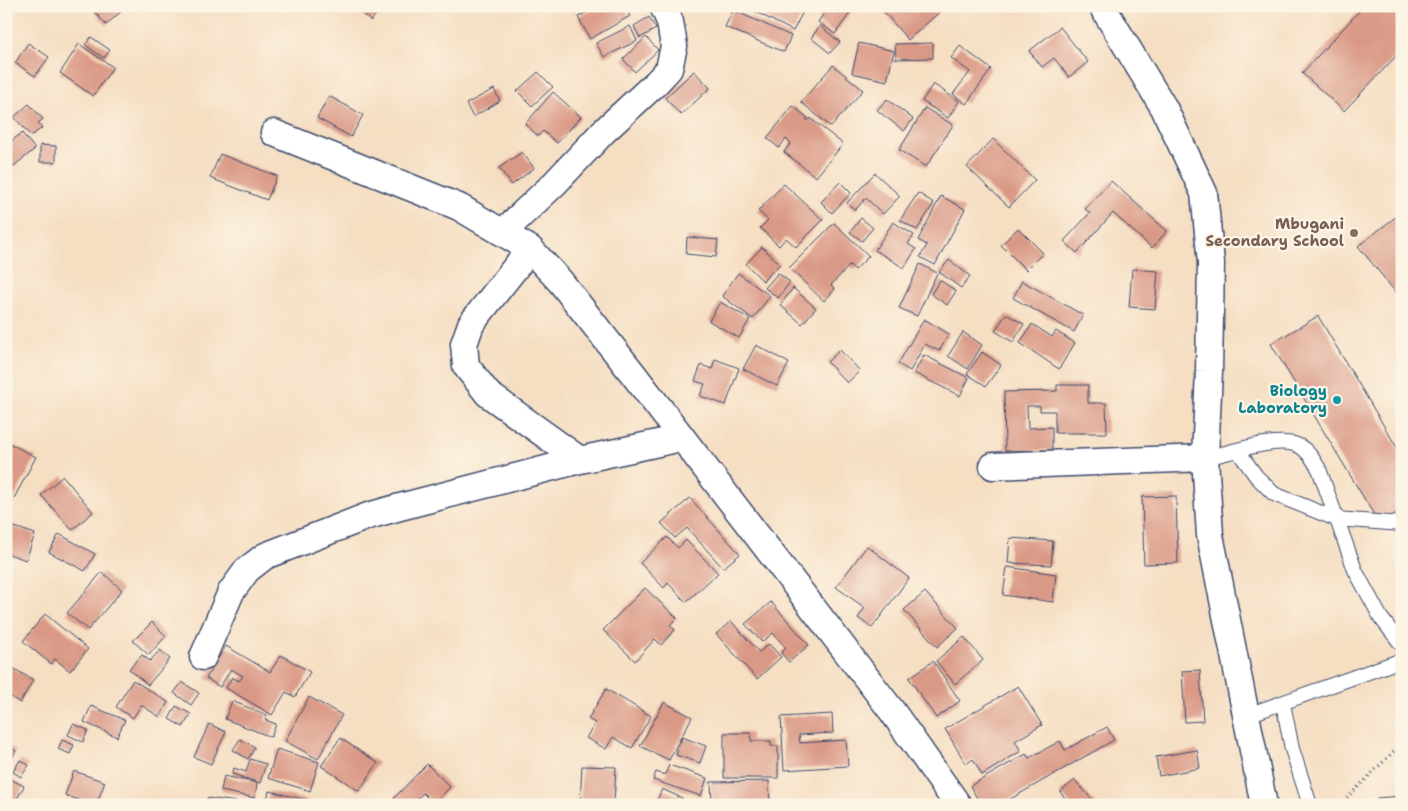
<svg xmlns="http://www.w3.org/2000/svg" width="1408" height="811" viewBox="0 0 1408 811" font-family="'Shantell Sans',sans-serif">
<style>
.building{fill:#da9986}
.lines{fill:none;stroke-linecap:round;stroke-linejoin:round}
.service-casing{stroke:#3c496d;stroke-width:16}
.minor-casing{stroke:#3c496d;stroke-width:29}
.path{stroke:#3c496d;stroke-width:3;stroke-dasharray:1 4;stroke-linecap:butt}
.service{stroke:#fff;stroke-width:14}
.minor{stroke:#fff;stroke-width:26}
.education-dot{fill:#8d6e63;stroke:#fcf5e5;stroke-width:2}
.culture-dot{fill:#0f9aa8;stroke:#fcf5e5;stroke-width:2}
.labels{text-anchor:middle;stroke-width:4.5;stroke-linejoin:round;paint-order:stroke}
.education-label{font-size:15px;font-weight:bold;fill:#785e54;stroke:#fcf5e5;text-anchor:end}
.culture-label{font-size:15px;font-weight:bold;fill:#0d838f;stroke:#fcf5e5;text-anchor:end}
</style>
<rect width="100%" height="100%" fill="#fcf5e5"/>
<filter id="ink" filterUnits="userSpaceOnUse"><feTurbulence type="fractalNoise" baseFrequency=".02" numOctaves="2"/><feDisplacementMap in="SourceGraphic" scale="10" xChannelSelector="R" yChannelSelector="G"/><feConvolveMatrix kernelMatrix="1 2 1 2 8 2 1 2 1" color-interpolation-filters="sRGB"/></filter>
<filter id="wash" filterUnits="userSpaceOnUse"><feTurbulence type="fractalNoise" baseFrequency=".0096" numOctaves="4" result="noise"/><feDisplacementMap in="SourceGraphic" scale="20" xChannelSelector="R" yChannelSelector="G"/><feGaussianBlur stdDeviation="1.12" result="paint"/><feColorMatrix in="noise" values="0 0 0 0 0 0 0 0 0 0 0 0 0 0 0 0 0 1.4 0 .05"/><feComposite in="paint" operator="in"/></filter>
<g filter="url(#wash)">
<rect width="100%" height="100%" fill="#f5dec2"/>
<g id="blocks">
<!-- building -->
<path class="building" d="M99 6H127L106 25 94 11Z
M352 6H382L371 21Z
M599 6H624L630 16 590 39 578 17Z
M753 6H806L793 31 752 10Z
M829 6H855L835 34 818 22Z
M879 6H940L943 9 908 40Z
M1364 6H1402V50L1344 111 1302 73Z
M733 10 791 36 784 52 725 27Z
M649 17 656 29 640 38 634 26Z
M630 26 637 41 604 57 596 43Z
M820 26 840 42 830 53 811 38Z
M1060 27 1088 62 1069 77 1054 58 1042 67 1029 51Z
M91 37 110 50 104 58 85 45Z
M646 37 658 50 635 72 623 59Z
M28 43 49 57 35 76 15 63Z
M859 43 894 51 887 81 852 73Z
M933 43V58L896 59 895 44Z
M79 44 113 67 93 96 60 73Z
M960 46 991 69 987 74H988L966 104 953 94 970 72 951 58Z
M833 65 863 90 831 127 801 102Z
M694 71 710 88 681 115 665 98Z
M538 72 553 87 532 106 517 91Z
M933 84 959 101 948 118 922 101Z
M494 89 500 101 473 117 466 104Z
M553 92 581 117 557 143 543 131 538 136 525 124Z
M329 96 363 115 351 137 317 118Z
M887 99 913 119 904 131 877 110Z
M29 104 43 119 38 123 42 128 31 136 14 117Z
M793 106 808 118 806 119 808 121 810 118 843 144 816 177 784 152 791 143 786 139 779 148 767 138Z
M925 108 953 125 926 167 899 150Z
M22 133 35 149 10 169 6 164V145Z
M993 139 1035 180 1009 207 967 167Z
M40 145 56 146V162H40Z
M522 152 534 168 512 185 499 168Z
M220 154 277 176 267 200 210 178Z
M875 173 900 196 883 214 866 198 855 210 847 203Z
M1111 181 1167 231 1152 248 1113 213 1077 253 1064 241 1090 213 1085 209Z
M840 182 851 193 832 213 821 202Z
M784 184 823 220 796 247 786 238 779 246 760 228 768 220 758 211Z
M918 193 934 203 917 230 900 220Z
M941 196 965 209 935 265 920 257 927 245 918 240Z
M1402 212V300L1358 246Z
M861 218 873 228 862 241 850 232Z
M893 222 914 235 908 244 916 249 904 268 875 250Z
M834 223 869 256 855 270 850 265 831 285 835 289 824 301 789 268Z
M1018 228 1043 253 1026 270 1001 245Z
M687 237 718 240 716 257 686 254Z
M762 247 780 264 763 281 746 264Z
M949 260 970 276 961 288 939 272Z
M920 264 937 273 917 316 899 308Z
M1132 269 1158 271 1155 309 1129 307Z
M738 273 770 296 753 319 722 296Z
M778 273 790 282 778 298 765 288Z
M940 280 956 291 947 305 931 294Z
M1022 281 1083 315 1074 332 1013 298Z
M793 288 816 308 802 324 780 305Z
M720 302 750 319 739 338 709 321Z
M1006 314 1024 324 1013 342 995 331Z
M1318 316 1402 456V510L1379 523 1271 344Z
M924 319 949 334 939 351 925 344 910 371 898 364Z
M1032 324 1052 337 1056 331 1075 343 1059 369 1020 343Z
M963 332 982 345 968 369 948 356Z
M756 345 789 363 777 386 743 369Z
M840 350 860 371 847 383 827 362Z
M982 352 1001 365 986 386 967 374Z
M924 355 969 378 960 396 914 373Z
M715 359 739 368 726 405 700 396 705 384 695 381 701 365 712 369Z
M1057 385H1088V403H1106L1107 433H1055V411H1040V406H1027L1028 428 1052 427V450L1005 451 1004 392 1057 391Z
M7 442 36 457 6 513V443Z
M63 476 93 512 72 530 41 495Z
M1176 496 1178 563 1144 564 1142 497Z
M690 498 740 554 723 568 687 528 675 538 661 523Z
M6 524 35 534 26 560 6 553Z
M59 534 95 554 85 571 49 552Z
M667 537 678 548 686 540 718 573 686 602 668 583 664 588 640 563Z
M1010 538 1053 541 1051 565 1008 563Z
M867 546 909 578 872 628 858 618 865 608 836 587Z
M1007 567 1056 574 1053 602 1003 595Z
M102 572 122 590 88 630 67 613Z
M645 588 677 618 670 625 675 630 661 645 655 639 635 661 603 630Z
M925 592 958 628 937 647 904 610Z
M771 602 809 645 789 662 781 653 786 648 773 633 762 642 745 624Z
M45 614 88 649 70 671 55 659 51 664 23 641Z
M731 621 759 652 769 644 781 657 757 679 716 634Z
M152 622 166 636 149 655 133 641Z
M964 637 983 660 955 684 936 661Z
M226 646 270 672 281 655 310 672 295 697 286 692 272 715 226 688 232 677 239 681 243 676 231 669 220 687 206 678Z
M160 650 170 659 148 685 129 669 142 655 150 661Z
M933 661 960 701 936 718 909 678Z
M6 664 33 680 20 703 11 697 6 705Z
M1200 670 1203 721 1185 722 1182 671Z
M133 680 168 702 160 717 141 705 133 718 116 707Z
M182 682 199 693 191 705 174 693Z
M1018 686 1042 725 1015 741 1021 751 982 775 973 759 966 764 945 729Z
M606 689 651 716 632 748 613 737 606 749 586 738 595 723 588 719Z
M309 697 342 715 318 759 285 741Z
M232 701 267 715 265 720 276 724 271 737 225 719Z
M664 702 692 717 669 760 640 746Z
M91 706 125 720 117 737 84 722Z
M176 706 191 714 183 727 169 719Z
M832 714 833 733 799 735 800 743 846 740 848 766 784 770 781 717Z
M73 724 88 730 83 742 68 735Z
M209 724 226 732 211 764 194 757Z
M1107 727 1114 740 1000 805H981L970 786 1026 754 1029 758 1060 741 1065 750Z
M724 733H751V741H771V746H778V778H724Z
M682 737 706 746 700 763 676 755Z
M340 738 378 763 359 791 321 766Z
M240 739 255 747 248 759 233 750Z
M62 740 74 745 70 754 58 749Z
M6 745 16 751 6 767Z
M277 749 319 762 310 791 268 778Z
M1197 750 1200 768 1159 776 1156 757Z
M250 759 266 764 260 783 232 774 234 768 246 772Z
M20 760 29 765 21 777 13 772Z
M427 764 450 787 434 804 423 793 411 805H401L394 798Z
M669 765 707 778 701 796 653 780 656 772 665 775Z
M582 766 616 767 614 805H580Z
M74 771 105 782 96 805H91L65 795Z
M224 776 257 783 255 798 221 791Z
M6 777 24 786 15 803 6 798Z
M1075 780 1095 803 1093 805H1071L1060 792Z
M769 781 770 805H712L711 782Z
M662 789 682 798 679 805H655Z
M269 791 311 801 310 805H266Z
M1402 796V805H1378L1377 798Z
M207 798 245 803 244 805H206Z"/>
</g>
</g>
<g filter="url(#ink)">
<use href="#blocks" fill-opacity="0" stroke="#3c496d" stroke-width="1"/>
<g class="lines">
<!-- service casing -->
<g class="service-casing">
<path id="service" d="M1238 451 1256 476 1274 494 1336 519 1402 524
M1205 458C1229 453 1271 438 1294 444 1306 447 1313 459 1319 469L1355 570 1381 618 1402 645
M1283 703 1292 749 1310 805
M1245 716 1402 660"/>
</g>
<!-- minor casing -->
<g class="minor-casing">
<path id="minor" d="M1102 6 1164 108 1204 193 1211 263 1209 371 1205 458 1210 535 1264 805
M274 133 459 207 530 249 560 281 634 375 892 711 958 805
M503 232 554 184 603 132 656 83 669 69 674 46 670 22 663 6
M530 249 471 324 464 344 466 366 488 394 580 460
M993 466 1205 458
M203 657 231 592 247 570 265 556 368 516 400 507 580 460 681 438"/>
</g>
<!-- path -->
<path class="path" d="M1340 805 1402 743"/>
<!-- service -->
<use href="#service" class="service"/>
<!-- minor -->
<use href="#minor" class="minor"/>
</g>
</g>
<!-- markers -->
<circle class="education-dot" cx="1354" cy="233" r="5"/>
<circle class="culture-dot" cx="1337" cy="400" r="5"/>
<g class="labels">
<!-- education labels -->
<g class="education-label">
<text x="1344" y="229">Mbugani<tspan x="1344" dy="17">Secondary School</tspan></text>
</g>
<!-- culture labels -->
<g class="culture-label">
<text x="1327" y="396">Biology<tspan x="1327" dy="17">Laboratory</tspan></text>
</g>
</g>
<!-- margin -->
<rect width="1408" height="811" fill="none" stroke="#fcf5e5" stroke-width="25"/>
</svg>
